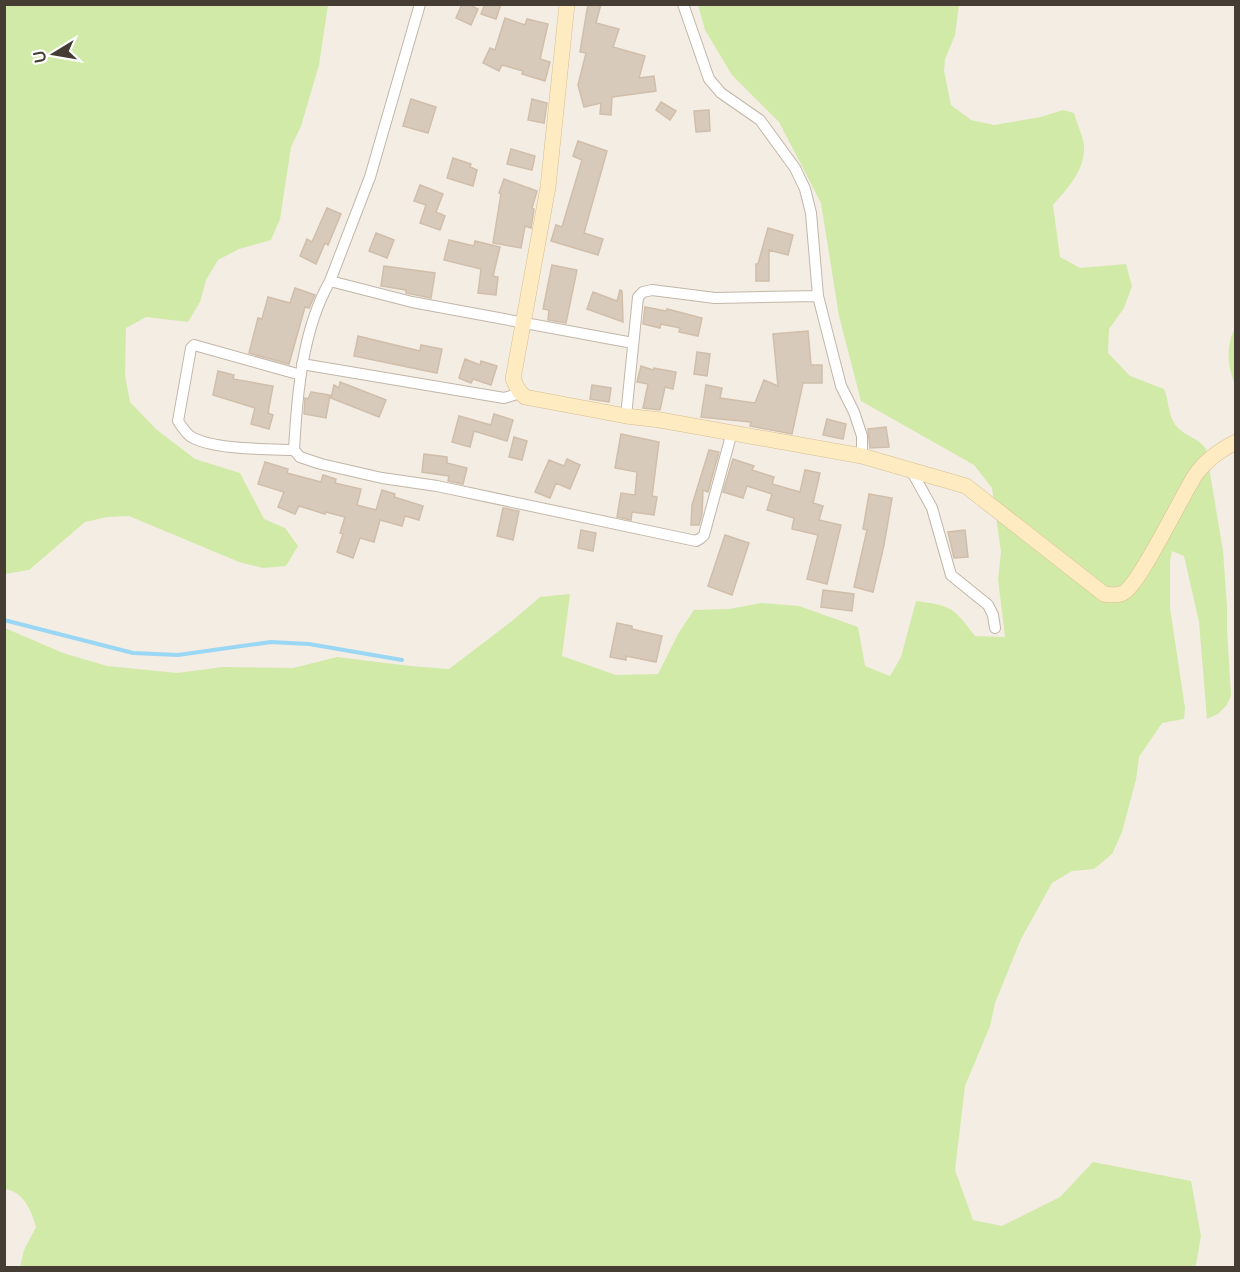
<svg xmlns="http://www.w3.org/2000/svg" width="1240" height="1272" viewBox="0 0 1240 1272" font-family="'Varela Round',sans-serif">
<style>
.green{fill:#d2eaa8}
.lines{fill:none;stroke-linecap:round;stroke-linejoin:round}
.stream{stroke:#9ad7f5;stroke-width:4}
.building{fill:#d8caba;stroke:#d0beaa;stroke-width:1.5}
.street-casing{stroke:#c2b6a8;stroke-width:12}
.secondary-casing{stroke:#d6be8f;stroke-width:16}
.street{stroke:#fff;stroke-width:10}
.secondary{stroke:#ffebc1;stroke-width:15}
</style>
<rect width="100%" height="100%" fill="#f3ede3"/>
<!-- green -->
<path class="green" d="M5 4 328 5 319 65 301 126 291 147 280 219 271 240 239 249 218 260 206 280 200 302 188 322 146 317 126 328 125 376 130 402 157 430 195 459 240 473 264 519 285 528 298 546 286 566 263 568 239 562 129 516 107 517 85 522 29 570 5 574Z
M698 5H959L955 35 945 59 944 71 951 105 971 120 994 125 1041 117 1063 110 1074 113C1077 124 1083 136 1084 146 1085 171 1068 188 1053 205L1060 257 1080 268 1126 264 1132 286 1124 308 1109 329 1108 353 1130 376 1164 389C1170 403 1167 417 1179 429 1188 437 1198 438 1206 449L1223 551 1227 606V630L1231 696 1226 706 1218 714 1207 719 1199 622 1184 556 1172 551 1170 561V608L1185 708 1184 719 1162 723 1139 757 1136 780 1122 832 1112 854 1094 869 1072 871 1052 883 1021 939 995 1003 990 1026 965 1086 955 1170 973 1220 1002 1226 1060 1197 1093 1162 1191 1181 1201 1236 1196 1265 1194 1267H20L24 1250 36 1227C31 1210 24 1192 5 1189V628L63 653 107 666 177 673 223 667 293 668 337 657 410 666 449 669 512 621 540 597 570 594 562 656 616 675 658 674 678 634 694 610 729 609 761 603 799 606 858 627 865 666 890 676 901 657 916 601C952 606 953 607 975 636L1005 637 998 579 1001 552 992 488 974 465 861 401 839 316 821 203 779 122 732 75 705 30Z
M1235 328V384C1227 367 1226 344 1235 328Z"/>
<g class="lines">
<!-- stream -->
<path class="stream" d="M4 620 133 653 178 655 271 642 309 644 402 660"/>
</g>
<!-- building -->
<path class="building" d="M462 4H468L478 9 471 25 456 18Z
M485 4H501L496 19 481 14Z
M588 4H601L596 23 619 29 613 47 645 56 639 78 654 76 656 91 612 97 611 115 600 114 601 103 584 107 578 85 586 53 580 52Z
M505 18 525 25 527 19 548 24 540 59 550 62 545 81 522 74 523 71 502 65 499 71 483 63 490 48 495 50Z
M411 99 436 107 428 133 403 126Z
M532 99 547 103 544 123 528 120Z
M661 102 676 111 670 120 656 110Z
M709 110 710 131 696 132 694 111Z
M578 141 607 151 584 233 603 239 598 255 551 241 556 225 562 227 582 160 573 156Z
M511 149 535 156 532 170 507 164Z
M453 158 471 164 470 167 477 170 473 186 447 178Z
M504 179 537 191 532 208 534 209 531 228 525 226 521 248 493 243 501 194 499 193Z
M420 185 443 194 436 212 445 216 440 230 420 223 426 205 414 201Z
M327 208 341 214 328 245 325 243 316 264 300 256 307 239 312 242Z
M768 228 793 235 788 255 769 250V281H756V264H758Z
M376 233 394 240 387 258 369 251Z
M449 240 474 246 475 241 500 247 493 276 498 277 496 295 478 293 481 269 444 260Z
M552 265 577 270 566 323 548 320 549 310 543 309Z
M384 266 435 273 431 298 406 293V290L381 286Z
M295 288 315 295 309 308 305 307 289 364 249 353 258 318 262 319 268 297 290 303Z
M620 290 622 291 623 322 587 309 593 292 617 301Z
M645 307 666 311 667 309 702 318 698 336 679 332 680 328 661 324 660 328 643 324Z
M808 331 811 365H822V383H803L792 434 750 426 751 422 701 417 706 385 722 388 720 398 755 403 764 380 778 386 773 334Z
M358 336 420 351 421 345 442 349 437 373 354 356Z
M697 352 710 354 707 376 694 374Z
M465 359 480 365 481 361 497 366 491 385 473 379 471 383 459 378Z
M641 366 653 370 654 368 676 372 673 389 665 387 660 410 643 408 648 384 637 382Z
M218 371 234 375 233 379 273 386 268 413 273 415 269 429 251 424 255 408 213 395Z
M340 382 386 400 379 417 331 398 334 385 339 388Z
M592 385 611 388 609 402 590 399Z
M311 392 330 395 326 418 304 414 305 398 308 399Z
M494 414 513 420 507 441 474 431 470 447 452 442 459 416 491 425Z
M827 419 846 424 843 439 823 435Z
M886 427 889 447 870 448 868 429Z
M621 434 659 442 652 496 657 497 654 515 632 512 631 520 617 517 621 493 635 495 637 472 615 468Z
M514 437 527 441 522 460 509 457Z
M709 450 719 452 708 492 703 490 702 514 699 525H691L692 505Z
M424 454 447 457V463L467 468 463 484 448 481 449 476 422 472Z
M567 459 580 465 570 489 556 483 550 498 535 492 549 460 564 466Z
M733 459 754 466 752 470 774 477 772 484 800 492 805 470 820 473 813 503 823 506 819 520 841 525 827 584 807 579 818 535 792 529 794 518 767 510 772 494 747 486 743 498 723 492Z
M265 462 288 469 287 473 321 482 323 475 336 479 335 483 361 489 357 505 376 510 382 490 395 494 394 497 423 506 419 520 405 516 402 526 380 520 374 542 360 538 353 558 337 552 343 534 340 533 345 517 326 512 325 514 299 506 295 514 278 507 284 492 258 484Z
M869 494 892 498 884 545 873 592 854 587 867 530 863 529Z
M503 508 519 511 513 540 497 536Z
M581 530 596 533 593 551 578 548Z
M965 530 968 557 954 558 948 532Z
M725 535 749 543 732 595 708 586Z
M823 590 854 594 852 611 821 607Z
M617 623 632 626V629L662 636 656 662 626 656V660L610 657Z"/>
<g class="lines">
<!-- street casing -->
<g class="street-casing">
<path id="street" d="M683 4 709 79 721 93 760 120 795 168 805 189 811 213 818 296 841 386 854 412 862 436V456
M330 281 370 177 420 4
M633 343 412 302 330 281C302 330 297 395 294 450L300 457 321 464 382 478 437 486 696 541 701 538 704 535 732 432
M302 364 504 398 514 395 519 391
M626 416 638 297 643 292 652 290 715 298 818 296
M294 450C268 449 211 450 190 436 185 432 182 427 178 421L191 348 194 345 301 375
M911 470 932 508 951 575 988 605 993 615 995 628"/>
</g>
<!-- secondary casing -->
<g class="secondary-casing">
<path id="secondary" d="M567 4 548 187 513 379 519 391 525 397 626 416 660 420 862 456 966 486 1104 594C1110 595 1117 596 1123 593 1139 586 1182 495 1196 474 1206 460 1220 450 1236 442"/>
</g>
<!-- street -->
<use href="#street" class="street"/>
<!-- secondary -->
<use href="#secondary" class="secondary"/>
</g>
<!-- border -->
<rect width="1240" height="1272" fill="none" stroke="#453c33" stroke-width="12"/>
<!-- north arrow -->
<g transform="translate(54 54) rotate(259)" stroke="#ffffff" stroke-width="4.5" paint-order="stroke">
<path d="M0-4.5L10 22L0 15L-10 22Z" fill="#453c33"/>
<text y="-9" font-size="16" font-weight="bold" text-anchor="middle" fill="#453c33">U</text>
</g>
</svg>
